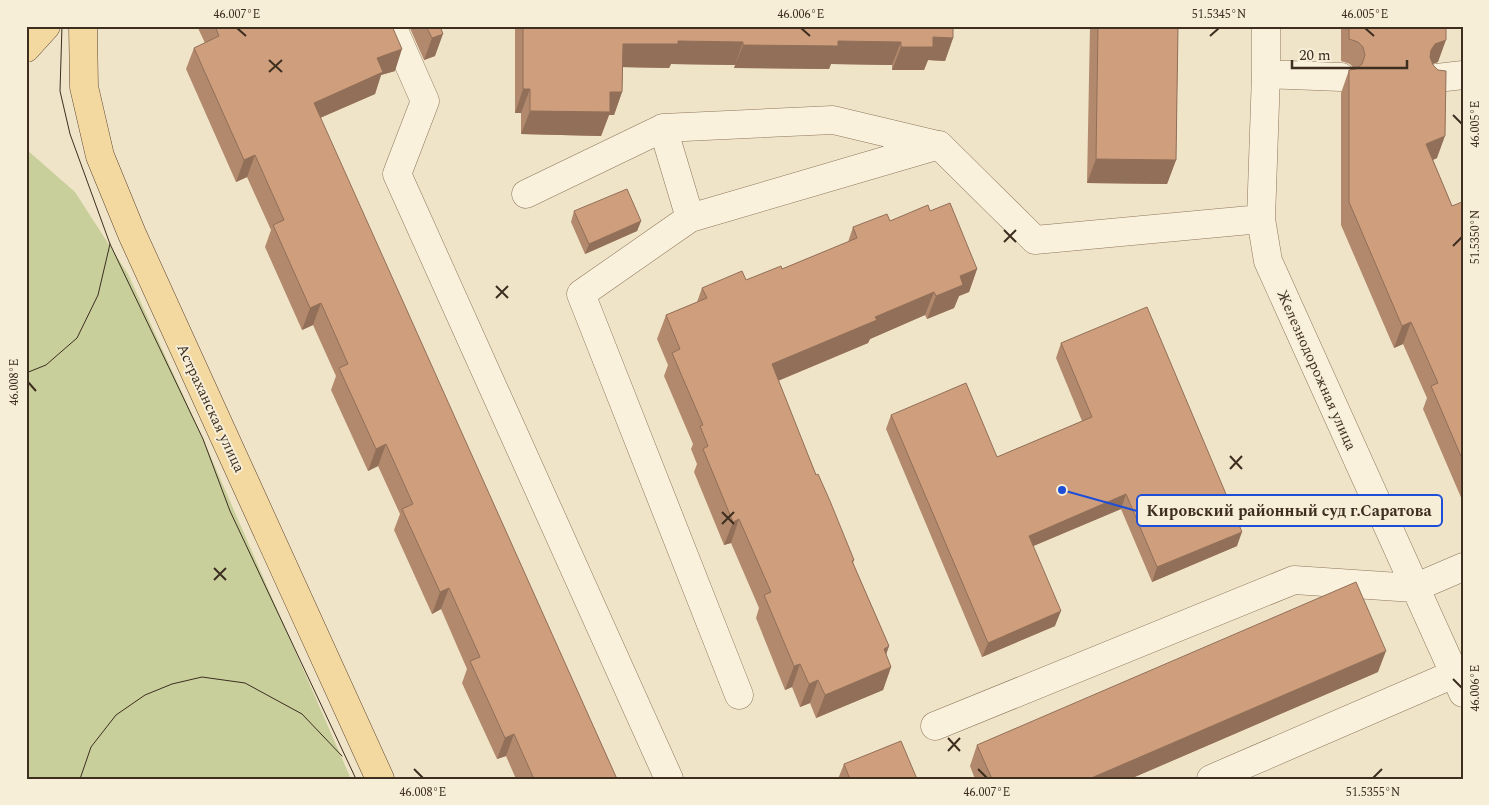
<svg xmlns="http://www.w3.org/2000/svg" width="1489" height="805" viewBox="0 0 1489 805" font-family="Spectral,serif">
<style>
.green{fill:#c9cf9b}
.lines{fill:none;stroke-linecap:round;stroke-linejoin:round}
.minor-casing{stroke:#8d765c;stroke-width:29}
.major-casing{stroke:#5b4430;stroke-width:29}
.minor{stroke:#faf1dc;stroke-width:28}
.major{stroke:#f3d9a0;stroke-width:28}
.tram{stroke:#3d2e20;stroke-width:1}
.wall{fill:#b2896c}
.shaded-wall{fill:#916f58}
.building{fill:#cf9f7d;stroke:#916f58}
.ticks{fill:none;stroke:#3d2e20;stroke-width:2}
.labels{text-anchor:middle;stroke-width:4;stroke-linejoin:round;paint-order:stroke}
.street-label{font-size:15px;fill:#3d2e20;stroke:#f7eed8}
.leader{fill:none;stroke:#1d4ed8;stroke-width:2}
.callout-dot{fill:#1d4ed8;stroke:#f7eed8;stroke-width:2}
.callout{fill:#f7eed8;stroke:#1d4ed8;stroke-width:2}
.callout-label{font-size:16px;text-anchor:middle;font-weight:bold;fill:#3d2e20}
.neatline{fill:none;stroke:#3d2e20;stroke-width:2}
.ticks-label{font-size:12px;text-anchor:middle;fill:#3d2e20}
</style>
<rect width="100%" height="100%" fill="#f0e4c8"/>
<!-- green -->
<path class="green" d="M26 149 75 192 128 274 203 439 351 779H26Z"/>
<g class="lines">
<!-- minor casing -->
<g class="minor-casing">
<path id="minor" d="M392 26 425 101 397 174 669 779
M1266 26V74L1261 219 1268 261 1463 693
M1266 74 1341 77
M1437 78 1463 75
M663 128 690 218
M526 194 663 128 833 120 938 145
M739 695 581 294 690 218 939 145 1035 240 1261 219
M935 726 1294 580 1414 588 1463 567
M1211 779 1454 674"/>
</g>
<!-- major casing -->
<g class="major-casing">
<path id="major" d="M83 26 84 87 100 156 132 234 380 779
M26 48 46 26"/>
</g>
<!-- minor -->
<use href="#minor" class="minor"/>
<!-- major -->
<use href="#major" class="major"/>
<!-- tram -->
<path class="tram" d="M62 26 60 91 70 134 110 244 203 439 230 511 356 779
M26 373 46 365 77 338 98 295 110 244
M80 779 91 747 116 715 145 695 172 684 202 677 245 683 302 714 342 756"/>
</g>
<!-- wall -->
<path class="wall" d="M197 26H392L395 71 381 75 375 94 320 118 617 779H516L506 756 497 759 462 683 467 669 441 609 432 614 394 530 400 514 378 466 368 471 331 390 336 376 313 325 302 330 265 247 271 230 247 177 236 182 186 69 194 48 205 43Z
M409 26H440L435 56 424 60Z
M515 26H953V38L945 61 928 60 924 70H892V65L831 64 829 69 734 68 735 65 671 64 669 68 623 67 622 92 614 115H609L601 136 521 134V113H515Z
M1090 26H1178L1176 160 1167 184 1087 183Z
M1341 26H1446L1438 62 1432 64 1437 158 1433 160 1452 206 1463 204V502L1423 409 1427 398 1403 344 1394 348 1341 225V93L1349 70 1354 69 1350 64 1341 61Z
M574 211 641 221 637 231 585 254 571 222Z
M930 211 977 269 969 292 959 296 954 308 927 319 925 315 870 339 868 343 778 381 816 475 854 560 853 563 889 646 886 654 891 667 883 690 816 718 810 703 800 707 792 687 785 690 756 618 759 608 731 543 724 545 694 472 697 464 691 449 693 444 664 376 668 365 657 339 666 315 697 302 702 288 746 280 782 269 848 242 853 227 890 221Z
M1061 343 1237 546 1152 582 1121 509 1033 546 1055 626 982 657 886 429 891 415 997 457 1082 421 1056 358Z
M1378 672 1130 779H975L970 766 977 745Z
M844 764 917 779H838Z"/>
<!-- shaded-wall -->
<path class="shaded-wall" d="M443 34 435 56 424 60 432 38Z
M933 37 953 38 945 61 928 60 924 70H892L901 47Z
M1446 40 1438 62 1427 66 1431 50 1435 44Z
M678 41 743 42 735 65 671 64 669 68 615 67 623 44Z
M838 41 901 42 892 65 831 64 829 69 734 68 743 45Z
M402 49 395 71 381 75 375 94 306 124 314 103 377 58Z
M523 89H530L521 113H515Z
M610 92H622L614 115H609L601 136 521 134 530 111Z
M1445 136 1437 158 1418 166 1426 144Z
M255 155 247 177 236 182 244 160Z
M1096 159 1176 160 1167 184 1087 183Z
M641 221 637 231 585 254 589 244Z
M977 269 969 292 959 296 954 308 927 319 936 296 960 276Z
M934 292 925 315 870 339 868 343 763 387 772 364 875 317Z
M321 303 313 325 302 330 310 308Z
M1411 322 1403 344 1394 348 1402 326Z
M386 444 378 466 368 471 376 449Z
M1126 494 1121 509 1024 550 1029 536Z
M739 519 731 543 724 545 733 522Z
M1242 532 1237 546 1152 582 1157 567Z
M449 588 441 609 432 614 440 592Z
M1061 611 1055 626 982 657 988 643Z
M889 646 881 669 884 649Z
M1386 651 1378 672 1130 779H1089Z
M800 664 792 687 785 690 794 666Z
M891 667 883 690 816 718 825 695Z
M818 680 810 703 800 707 809 684Z
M514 734 506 756 497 759 505 738Z"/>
<!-- building -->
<path class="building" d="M215 26H392L402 49 377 58 383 72 314 103 617 779H534L514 734 505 738 470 661 480 657 449 588 440 592 402 509 413 504 386 444 376 449 339 368 348 364 321 303 310 308 273 225 284 220 255 155 244 160 194 48 219 36Z
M426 26H440L443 34 432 38Z
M523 26H953V38L933 37V47H901V42L838 41V46L743 45V42L678 41V44H623L622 92H610V112L530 111V89H523Z
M1098 26H1178L1176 160 1096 159Z
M1349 26H1446V40L1435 44 1431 50 1430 57 1433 65 1438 70 1446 71 1445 136 1426 144 1452 206 1462 202 1463 204V461L1431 386 1438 383 1411 322 1402 326 1349 202V70L1356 69 1362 64 1365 55 1363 47 1358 42 1349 39Z
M627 189 641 221 589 244 574 211Z
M950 203 977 269 960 276 963 285 936 296 934 292 875 317 877 320 772 364 816 475 818 474 830 501 854 560 852 561 889 646 884 649 891 667 825 695 818 680 809 684 800 664 794 666 764 595 771 592 739 519 733 522 703 449 708 446 700 426 703 425 672 353 680 349 666 315 707 298 702 288 742 271 746 280 781 266 782 269 857 238 853 227 887 214 890 221 928 205 930 211Z
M1147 307 1242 532 1157 567 1126 494 1029 536 1061 611 988 643 891 415 966 383 997 457 1092 417 1061 343Z
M1356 582 1386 651 1089 779H992L977 745Z
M901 741 917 779H850L844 764Z"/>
<!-- ticks -->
<path class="ticks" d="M237 28 246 36M801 28 810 36M1365 28 1374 36M1210 36 1219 28M269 60 282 72M269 72 282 60M1453 115 1462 124M1004 230 1016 242M1004 242 1016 230M1453 246 1462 237M496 286 508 298M496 298 508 286M28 382 36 391M1230 456 1242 469M1230 469 1242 456M722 512 734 524M722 524 734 512M214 568 226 580M214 580 226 568M1453 679 1462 688M948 738 960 751M948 751 960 738M414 769 423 778M978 769 987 778M1373 778 1382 769"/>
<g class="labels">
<!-- street labels -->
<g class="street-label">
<text transform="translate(1317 370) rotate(66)" y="5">Железнодорожная улица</text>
<text transform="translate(211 408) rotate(65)" y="5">Астраханская улица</text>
</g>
</g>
<!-- callouts -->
<path class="leader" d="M1062 490L1137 511"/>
<circle class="callout-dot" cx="1062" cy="490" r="5"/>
<rect class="callout" x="1137" y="495" width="305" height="31" rx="5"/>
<g class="callout-label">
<text x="1289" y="516">Кировский районный суд г.Саратова</text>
</g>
<!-- border -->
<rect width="1489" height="805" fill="none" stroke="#f7eed8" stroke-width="55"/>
<!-- scale -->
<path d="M1292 60v8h115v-8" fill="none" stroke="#3d2e20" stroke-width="2.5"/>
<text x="1299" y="60" font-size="15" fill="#3d2e20" stroke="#f7eed8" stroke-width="4" paint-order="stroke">20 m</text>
<rect x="28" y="28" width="1434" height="750" class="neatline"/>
<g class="ticks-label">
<text x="237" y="18">46.007°E</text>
<text x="801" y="18">46.006°E</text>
<text x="1219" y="18">51.5345°N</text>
<text x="1365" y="18">46.005°E</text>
<text transform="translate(1475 124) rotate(-90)" y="4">46.005°E</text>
<text transform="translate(1475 237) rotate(-90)" y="4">51.5350°N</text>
<text transform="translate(14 382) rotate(-90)" y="4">46.008°E</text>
<text transform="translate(1475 688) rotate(-90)" y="4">46.006°E</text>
<text x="423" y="796">46.008°E</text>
<text x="987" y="796">46.007°E</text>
<text x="1373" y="796">51.5355°N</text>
</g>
</svg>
